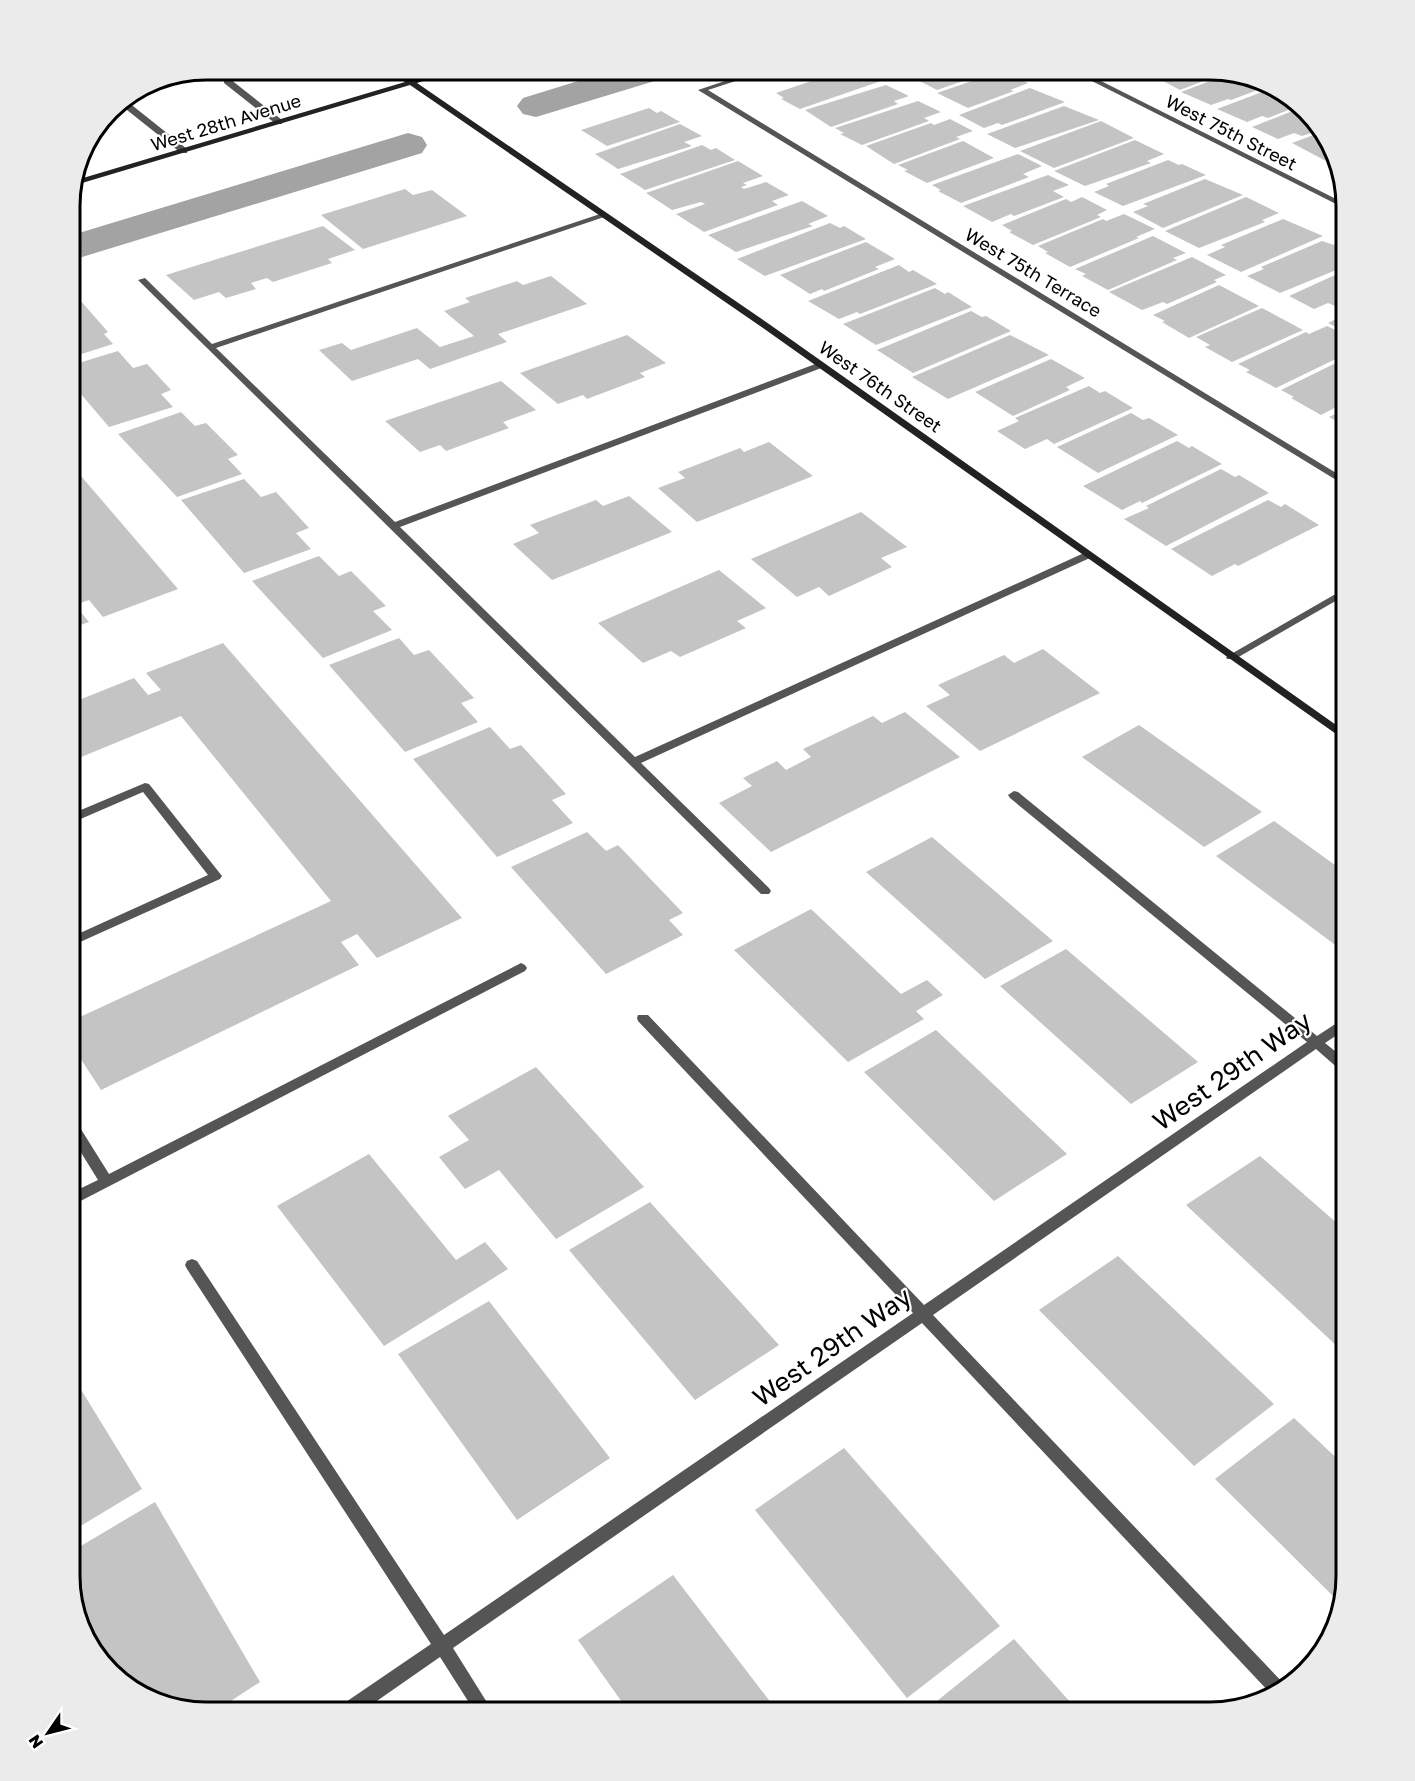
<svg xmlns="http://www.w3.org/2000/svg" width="1415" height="1781" viewBox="0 0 1415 1781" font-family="'Golos Text',sans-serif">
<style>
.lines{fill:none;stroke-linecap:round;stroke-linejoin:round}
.canal{fill:#a3a3a3;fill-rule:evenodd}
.building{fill:#c4c4c4}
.lane{fill:#555;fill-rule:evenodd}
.street{fill:#555;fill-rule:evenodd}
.secondary{fill:#222;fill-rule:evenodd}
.labels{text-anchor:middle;stroke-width:4.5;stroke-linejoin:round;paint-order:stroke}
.far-street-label{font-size:18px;fill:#000;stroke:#fff}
.near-street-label{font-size:26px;fill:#000;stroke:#fff}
.rim{fill:none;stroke:#000;stroke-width:3}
</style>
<rect width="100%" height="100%" fill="#fff"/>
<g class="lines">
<!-- canal -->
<path class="canal" d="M617 69H673L668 77 536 117 523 114 517 106 523 98Z
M408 133 422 137 427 145 422 153 69 261V236Z"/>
</g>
<!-- building -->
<path class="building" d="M205 69 216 70 135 91 153 79Z
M847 69H858L881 81 800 109 781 99 784 98 776 93Z
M926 69H977L986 73 937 90 908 75Z
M1162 69H1218L1227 72 1180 90 1150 74Z
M1001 71 1028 83 1010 90 1014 91 968 108 937 93Z
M1231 73 1271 85 1231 100 1228 99 1211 105 1181 92Z
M886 85 909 96 894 101 898 104 831 127 805 110Z
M1275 87 1298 106 1268 118 1262 116 1247 122 1217 109Z
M1030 88 1065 102 1002 125 998 123 984 128 959 115Z
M918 101 941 112 924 118 929 121 862 145 840 134 844 133 835 128Z
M1064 106 1099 120 1015 148 987 134Z
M649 108 657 113 661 111 680 122 607 146 581 130Z
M1300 108 1322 129 1302 136 1294 133 1278 139 1252 127Z
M950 119 973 131 956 137 960 139 894 164 866 146 931 123 934 125Z
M1101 121 1134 138 1054 168 1020 151Z
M680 124 702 136 684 142 692 146 618 169 595 154Z
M1324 131 1332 159 1326 161 1292 143Z
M1135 140 1164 154 1147 161 1151 163 1085 186 1054 171Z
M963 141 994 158 927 183 904 171 908 170 898 165Z
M702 145 711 150 716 148 735 160 645 190 620 174Z
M1018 154 1042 166 1023 174 1029 177 961 203 938 191 941 190 932 185Z
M1168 160 1179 165 1182 164 1206 175 1123 206 1094 192 1109 186 1106 184Z
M738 161 763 176 743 183 747 185 741 187 744 189 766 182 789 195 772 201 778 205 704 232 676 214 705 204 701 202 672 210 646 193Z
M1048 175 1069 185 1053 191 1064 197 1014 216 1011 214 992 222 963 206Z
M1205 179 1243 195 1163 228 1133 212 1148 206 1143 204Z
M405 189 413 195 432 190 467 216 363 249 321 215Z
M1082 197 1107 210 1097 215 1101 217 1033 245 1009 232 1012 231 1002 225 1066 199 1071 202Z
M1246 197 1279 213 1262 220 1265 222 1199 248 1165 231Z
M802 201 828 216 808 224 813 226 736 252 708 235Z
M1124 214 1155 229 1136 237 1139 238 1070 267 1045 253 1048 252 1038 246 1103 219 1106 221Z
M1283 219 1323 236 1241 272 1207 255 1225 247 1221 245Z
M830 223 840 228 844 226 866 239 765 276 737 259Z
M323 226 355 250 328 259 332 263 273 282 267 278 251 283 256 289 226 298 219 292 194 300 166 275Z
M1153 236 1186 253 1173 258 1177 260 1108 290 1082 276 1086 274 1075 269Z
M1322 241 1346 249V266L1280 293 1247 276 1264 269 1261 267Z
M866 242 895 259 875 267 879 269 824 291 822 289 810 294 780 275Z
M1192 257 1226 275 1214 280 1217 282 1167 304 1163 302 1142 310 1109 292Z
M899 265 909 272 913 270 937 284 860 314 857 312 839 319 808 301Z
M1346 270V309L1344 310 1328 303 1314 309 1289 296Z
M551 276 587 304 498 334 507 342 430 369 418 359 352 381 319 350 342 343 351 350 417 328 440 347 474 336 444 311 470 302 465 298 517 281 523 285Z
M1219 285 1259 306 1189 338 1162 322 1165 321 1153 315Z
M935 288 945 294 948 292 972 307 876 345 843 324Z
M69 299 72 302 80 300 108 332 104 334 113 344 69 358Z
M1262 308 1303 330 1232 362 1205 347 1210 345 1196 337Z
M971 311 982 317 986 316 1011 331 913 373 877 350Z
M1346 314V332L1328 323Z
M1327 326 1346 335V354L1276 388 1246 372 1250 370 1238 364 1306 332 1309 334Z
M627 335 666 363 640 373 645 377 587 399 583 395 558 404 520 373Z
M1010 335 1049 355 948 399 912 377Z
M118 351 133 368 147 364 171 390 161 394 173 407 109 427 69 380V366Z
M1346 358V402L1321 415 1291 398 1294 397 1281 390Z
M1051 359 1085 378 1066 387 1070 390 1013 416 975 392Z
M501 381 536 410 503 422 509 428 446 451 440 445 420 452 385 421Z
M1089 386 1100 393 1105 391 1133 408 1054 444 1047 439 1025 449 997 431 1019 421 1015 418Z
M1346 409V430L1338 426 1342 424 1329 417Z
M181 412 195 426 206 423 238 455 228 459 242 474 177 497 118 434Z
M1131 413 1143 420 1149 418 1178 435 1098 473 1057 447Z
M1177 441 1189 448 1192 446 1222 464 1142 503 1140 501 1122 510 1083 486Z
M769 442 813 476 697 522 658 488 685 478 678 472 740 448 744 452Z
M69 462 178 589 103 617 89 600 75 605 89 622 69 629Z
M1221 469 1235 477 1239 475 1269 493 1166 546 1124 519 1149 508 1146 506Z
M244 479 261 497 276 492 309 528 296 533 311 549 244 573 181 500Z
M629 496 672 532 552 580 513 544 539 533 530 525 596 500 603 506Z
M1268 500 1281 507 1285 504 1319 525 1238 566 1235 564 1212 576 1171 549Z
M861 512 907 547 881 558 892 567 829 596 819 587 797 597 751 559Z
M319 556 339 576 351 571 386 606 373 611 392 630 323 658 252 581Z
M719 570 766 608 737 621 746 628 680 657 671 651 643 663 598 623Z
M399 638 414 655 429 650 474 698 461 703 478 722 405 752 329 665Z
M223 643 462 918 377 958 357 934 341 942 359 965 101 1090 69 1041V1022L331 901 181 716 69 762V704L134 678 148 695 161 690 146 673Z
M1043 649 1100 693 980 751 926 706 950 695 938 685 1004 655 1014 663Z
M905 712 960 757 771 852 719 803 752 786 743 778 777 761 786 770 811 757 803 749 873 716 882 723Z
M1139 725 1262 812 1204 847 1082 757Z
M490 727 510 749 521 745 566 794 552 800 573 823 497 857 413 759Z
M1274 821 1346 873V953L1216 856Z
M587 832 606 851 618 845 683 913 669 920 683 935 606 974 511 867Z
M932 837 1053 941 985 979 866 872Z
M811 909 901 994 927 980 943 995 916 1011 924 1019 848 1062 734 950Z
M1066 949 1198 1062 1131 1104 1000 986Z
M936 1030 1067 1154 994 1201 864 1072Z
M536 1067 644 1187 556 1239 499 1170 465 1189 439 1157 469 1140 448 1116Z
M369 1154 456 1260 485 1242 508 1269 384 1346 277 1206Z
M1260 1156 1346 1231V1345L1340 1349 1186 1205Z
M650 1202 779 1345 695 1400 569 1250Z
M1118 1256 1274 1404 1194 1466 1039 1310Z
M489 1301 610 1458 517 1520 398 1354Z
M69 1370 142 1489 69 1533Z
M1294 1418 1346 1467V1576L1339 1602 1215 1479Z
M844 1448 1000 1626 907 1698 755 1510Z
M155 1502 260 1682 214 1712H205L137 1694 92 1651 69 1576V1553Z
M673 1575 778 1712H629L578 1640Z
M1014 1639 1079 1712H930L927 1709Z"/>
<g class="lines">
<!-- lane -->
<path class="lane" d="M224 79H230L282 120V124H276L224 83Z
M127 106H133L187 149V153H181L127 110Z
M145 783 149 784 222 876 220 879 69 947V938L208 875 143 792 69 824V815Z
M1014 791 1018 792 1317 1036 1346 1017V1029L1325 1043 1346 1060V1072L1341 1071 1316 1049 933 1315 1287 1687 1271 1694 922 1323 453 1648 493 1712H475L440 1657 361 1712H338L340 1706 431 1644 187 1269 185 1265 187 1261 192 1259 197 1261 444 1635 913 1313 638 1021 637 1018 638 1015H648L924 1305 1307 1042 1010 798 1008 795Z
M521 963 525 965 527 968 525 971 69 1207V1194L98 1180 69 1133V1117L74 1118 109 1174Z"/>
<!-- street -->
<path class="street" d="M761 69H772L708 90 1346 479V486L698 90Z
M1068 69H1077L1346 204V209Z
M600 214 607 216 216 348 395 522 818 363H824V367L400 527 635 757 1084 553H1092V557L641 763 769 888 771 891 769 894H761L138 280 145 278 212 344Z
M1346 588V595L1235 659H1227L1226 657Z"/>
<!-- secondary -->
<path class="secondary" d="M387 69H396L412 80 449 69H460L417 83 769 324 1346 732V741L763 328 410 85 72 186 73 181 405 82Z"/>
</g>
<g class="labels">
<!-- far-street labels -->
<g class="far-street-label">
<text transform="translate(226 123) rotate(-17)" y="6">West 28th Avenue</text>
<text transform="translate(1231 133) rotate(27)" y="6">West 75th Street</text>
<text transform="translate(1033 273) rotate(31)" y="6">West 75th Terrace</text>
<text transform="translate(880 387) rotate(35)" y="6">West 76th Street</text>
</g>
<!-- near-street labels -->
<g class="near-street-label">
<text transform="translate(1232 1071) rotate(-35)" y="9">West 29th Way</text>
<text transform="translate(832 1347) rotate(-35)" y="9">West 29th Way</text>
</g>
</g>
<!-- crop -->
<path d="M0 0H1415V1781H0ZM206 80H1210A126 126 0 0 1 1336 206V1576A126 126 0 0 1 1210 1702H206A126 126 0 0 1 80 1576V206A126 126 0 0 1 206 80Z" fill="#ebebeb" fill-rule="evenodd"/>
<path class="rim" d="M206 80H1210A126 126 0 0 1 1336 206V1576A126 126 0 0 1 1210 1702H206A126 126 0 0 1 80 1576V206A126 126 0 0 1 206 80Z"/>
<!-- north arrow -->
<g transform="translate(48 1733) rotate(235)" stroke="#ffffff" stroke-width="4.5" paint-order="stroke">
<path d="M0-4.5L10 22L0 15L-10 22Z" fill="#000000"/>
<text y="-9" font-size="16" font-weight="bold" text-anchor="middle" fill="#000000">N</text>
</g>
</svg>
